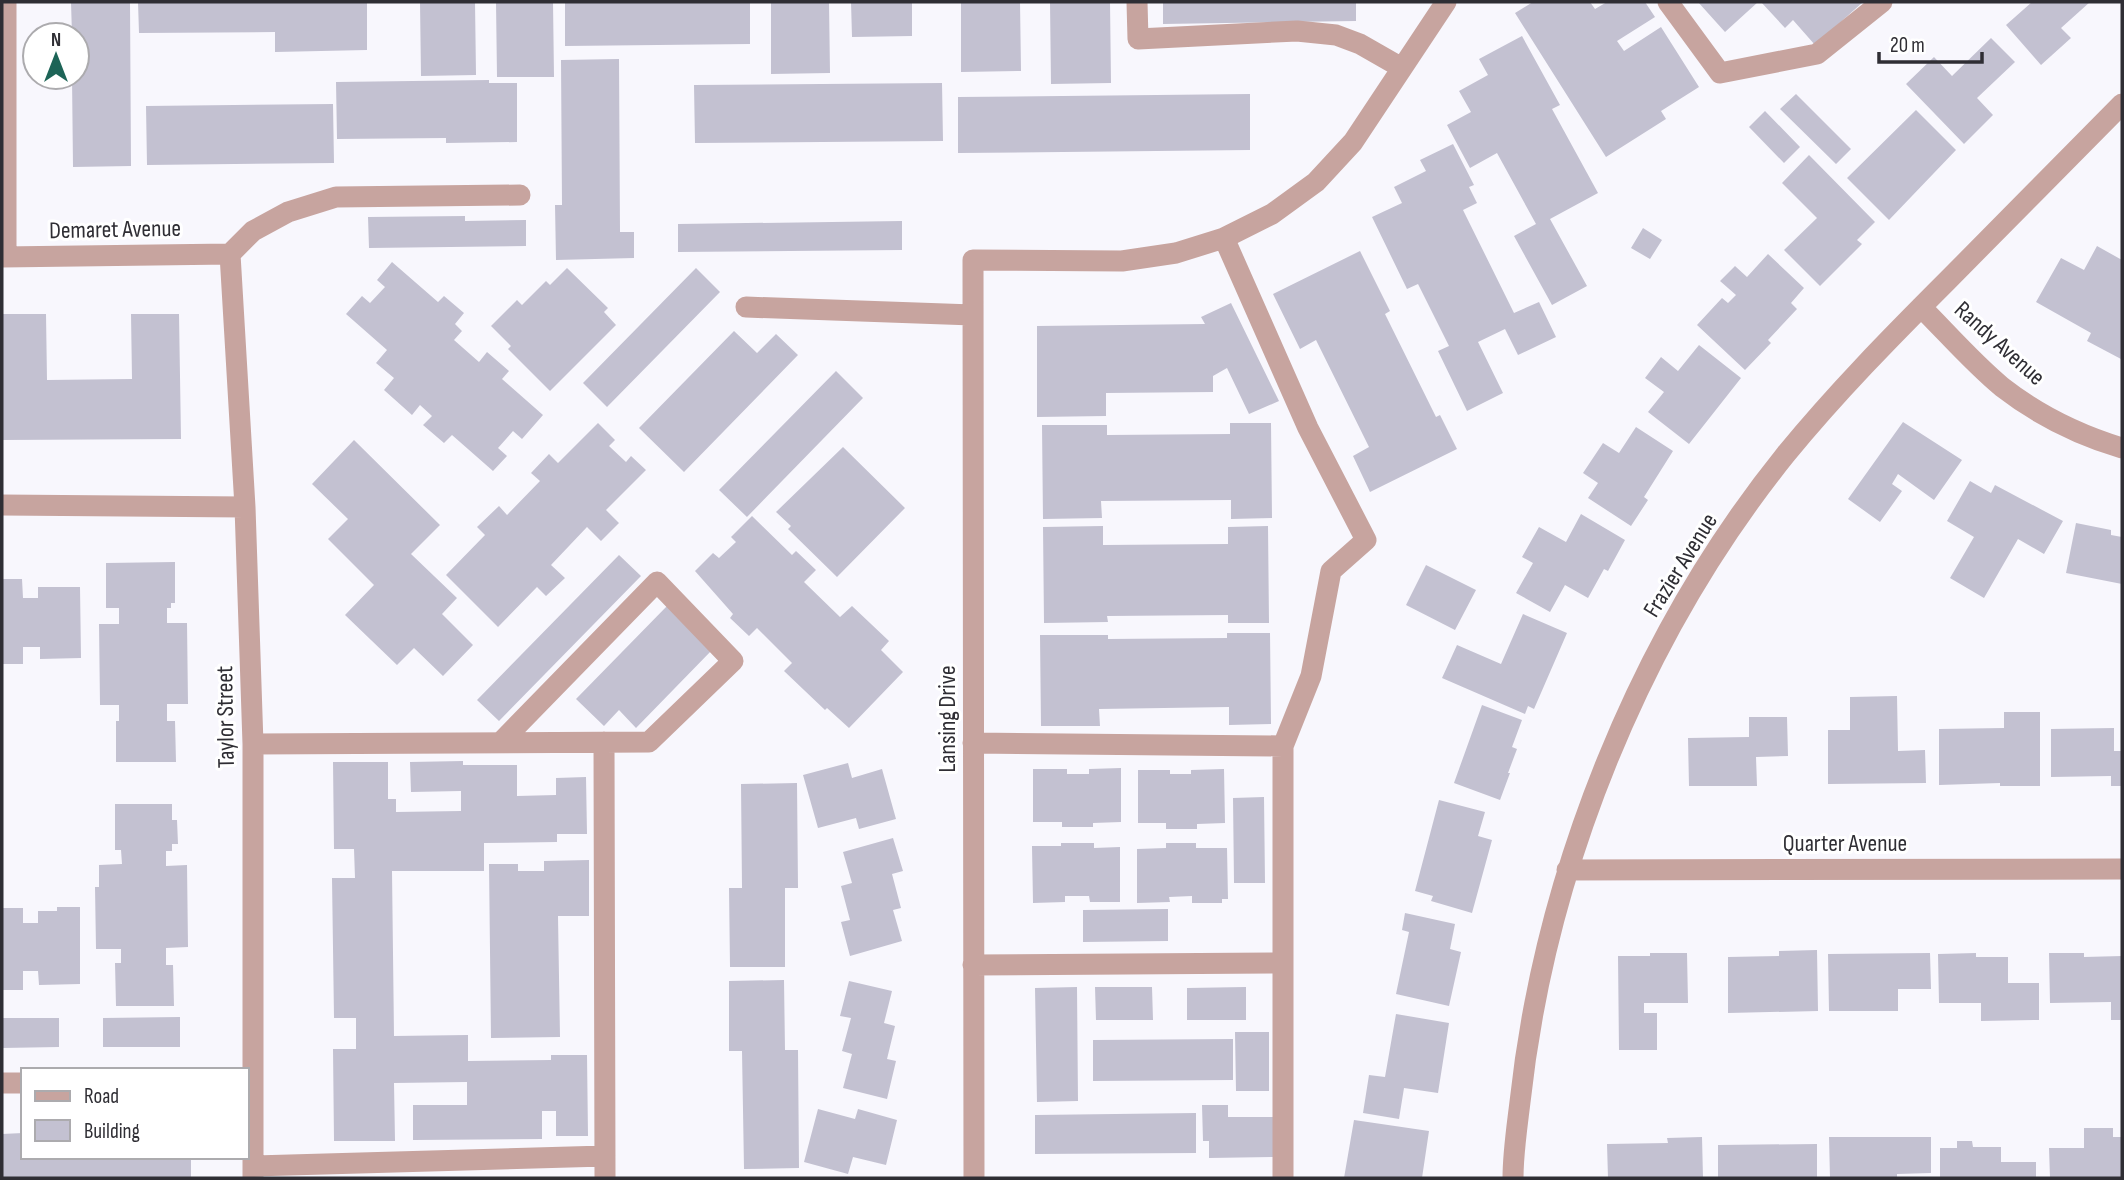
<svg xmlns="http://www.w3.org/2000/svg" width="2124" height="1180" viewBox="0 0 2124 1180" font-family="'Sofia Sans Condensed',sans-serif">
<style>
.building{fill:#c3c1d1}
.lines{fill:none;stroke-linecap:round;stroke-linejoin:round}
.minor{stroke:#c7a49f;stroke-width:21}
.labels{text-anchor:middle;stroke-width:6;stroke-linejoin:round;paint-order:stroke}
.street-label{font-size:24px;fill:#2f2e34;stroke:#fff}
</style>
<rect width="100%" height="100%" fill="#f8f7fd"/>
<!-- building -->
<path class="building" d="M71 2H130L131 166 73 167 72 77H77V35H72Z
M138 2H367V50L275 52V32L139 33Z
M420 2H475L476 75 421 76Z
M496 2H553L554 77H497Z
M565 2H750V44L565 46Z
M771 2H829L830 73 771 74Z
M851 2H912V36L852 37Z
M961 2H1020L1021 71 961 72Z
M1050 2H1110L1111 83 1051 84Z
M1163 2H1356V21L1163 24Z
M1533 2H1590L1595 9 1607 2H1645L1655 17 1617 41 1624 51 1661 27 1699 87 1661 111 1666 119 1606 157 1515 13Z
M1698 2H1758L1725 32Z
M1761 2H1863L1815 45 1793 20 1785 28Z
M2032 2H2090L2061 28 2071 38 2041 65 2006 25Z
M1522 36 1560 105 1552 109 1598 193 1550 219 1587 286 1552 305 1514 236 1536 224 1497 153 1470 168 1447 125 1471 112 1459 91 1488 75 1479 59Z
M1991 38 2015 62 1977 98 1993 115 1964 144 1906 84 1934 57 1952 76Z
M619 59 620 232H634V258L556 260 555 205H562L561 60Z
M489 80V83H517V142L446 143V138L337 139 336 82Z
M942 83 943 141 695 143 694 85Z
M1250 94V150L958 153V97Z
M1796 94 1851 149 1836 164 1780 109Z
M333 104 334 163 147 165 146 106Z
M1916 110 1956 150 1889 220 1847 178Z
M1765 111 1800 147 1784 163 1749 127Z
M1453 144 1474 185 1469 187 1477 203 1463 210 1514 313 1539 302 1556 337 1518 355 1505 329 1478 342 1503 393 1467 411 1438 351 1449 346 1418 284 1407 289 1372 217 1402 203 1394 187 1426 171 1420 160Z
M1809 155 1875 222 1857 240 1862 244 1820 286 1784 250 1817 218 1782 183Z
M465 216V221L526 220V246L369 248 368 217Z
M902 221V250L678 252V224Z
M1643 228 1662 240 1650 259 1631 248Z
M2097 246 2122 260 2121 359 2087 341 2091 333 2036 302 2061 258 2084 270Z
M1360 251 1390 311 1385 314 1436 417 1440 415 1457 449 1370 492 1353 456 1369 447 1316 340 1300 349 1273 294Z
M1768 254 1804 288 1791 303 1797 309 1768 340 1771 343 1745 370 1697 325 1722 298 1728 303 1736 295 1720 281 1735 266 1747 277Z
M392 262 438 302 444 296 464 313 455 324 462 331 454 340 479 362 487 352 509 371 502 379 543 415 522 439 513 431 498 448 507 456 493 471 452 435 444 443 423 425 432 416 420 405 412 415 384 390 394 378 376 363 387 350 346 314 362 296 370 303 385 287 377 280Z
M567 268 608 308 604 312 616 325 550 391 508 349 511 346 491 326 517 300 522 305 546 281 550 285Z
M696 268 720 292 607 407 583 383Z
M1231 303 1279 401 1249 414 1227 368 1213 376V392L1106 393V416L1037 417V326L1205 324 1201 317Z
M2 314H46L47 380 132 379 131 314H179L181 439 2 440Z
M734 331 757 353 776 334 798 355 684 472 639 428Z
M1699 345 1741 378 1689 444 1648 412 1664 392 1645 378 1661 357 1678 371Z
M836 371 863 398 747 517 719 490Z
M1903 422 1962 460 1934 500 1898 474 1892 484 1902 491 1880 522 1848 499Z
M598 423 615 440 609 446 626 462 631 456 646 470 606 510 619 523 601 541 587 527 551 565 565 578 546 596 537 587 498 627 446 575 485 535 477 527 499 506 507 515 540 481 531 473 549 454 558 463Z
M1230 423H1271L1272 518 1231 519V500L1101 501 1102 518 1043 519 1042 425H1107V435L1230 434Z
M1636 427 1673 451 1644 497 1648 500 1631 526 1588 498 1598 483 1583 473 1603 443 1619 453Z
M354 440 440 525 411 554 457 598 442 614 473 645 443 676 414 648 397 665 345 615 374 585 328 539 348 519 312 484Z
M843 447 905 508 837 577 788 529 791 526 776 512Z
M1970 481 1991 493 1995 485 2063 521 2044 554 2018 539 1984 598 1950 578 1974 537 1947 521Z
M1581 514 1625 540 1608 571 1604 569 1588 598 1565 585 1550 612 1516 593 1533 563 1522 557 1539 527 1566 542Z
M752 516 792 555 796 551 816 570 804 582 840 617 852 606 889 641 881 650 903 672 849 728 827 708 825 710 784 671 792 663 757 628 749 636 730 618 733 614 695 571 713 553 719 558 736 542 731 537Z
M2076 523 2111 530V535L2122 537V584L2066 573Z
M1103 526V545L1228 544V527L1268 526 1269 623H1228V615L1107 616 1108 622 1044 623 1043 527Z
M619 555 641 576 499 721 477 700Z
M175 562V603H171V608H167V623H187L188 704H167V721H175L176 762H116V721H119V705H100L99 624H119V608H106V563Z
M1426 565 1476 590 1455 630 1406 605Z
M2 579H22L23 598H38V587H80L81 658 40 659V647H23V664H2Z
M667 606 712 650 636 728 619 710 604 726 576 699Z
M1523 614 1567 633 1534 709 1528 706 1525 714 1442 678 1457 645 1501 664Z
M1227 633H1270L1271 724 1229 725V707L1099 709 1100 726H1041L1040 635H1108V639L1227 638Z
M1897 696 1898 751 1925 750 1926 783 1828 784V730H1850V697Z
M1482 705 1522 720 1512 747 1517 749 1508 773H1510L1500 800 1454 783Z
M2004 712H2040V786H2000V783L1939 785V729L2004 728Z
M1749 717H1787L1788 756 1756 757 1757 786H1689L1688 738 1749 737Z
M2114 728V751H2122V786H2111V776L2051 777V729Z
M463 761V765H517V796L556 795V778L586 777 587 834H557V842L484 843V871H392L394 1036 468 1035V1061L551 1060V1055H587L588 1136H556V1111H542V1139L413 1140V1105H467V1082L394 1083 395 1141H334L333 1049H356V1018H334L332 878H355L354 849H334L333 762H388V799H396V812L461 811V791L411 792 410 762Z
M848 763 852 778 882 769 896 819 859 829 856 818 818 828 803 775Z
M1121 768V822L1093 823V827H1062V822H1033V769H1067V774H1089V769Z
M1224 769 1225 823 1197 824V829H1166V823H1138V770H1170V774H1191V770Z
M797 783 798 888H785V967H730L729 888H742L741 784Z
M1264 797 1265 883H1234L1233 798Z
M1439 800 1485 812 1478 836 1492 840 1472 913 1431 901 1433 896 1415 891Z
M115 804H172V820H177L178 844H172V851H166V866L187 865 188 947 166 948V965H173L174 1006H116L115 963H121V949H96L95 887H99V865L122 864 121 850H115Z
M893 838 903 871 892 874 901 908 893 910 902 941 850 956 841 922 850 920 841 886 852 883 843 852Z
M1061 843H1094V848L1120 847V902H1090L1089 896H1065V902L1033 903 1032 846H1061Z
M1166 843H1196V848H1227L1228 899H1222V903H1192V896L1169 897 1170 902 1137 903V849L1166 848Z
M589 860V916H558L560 1037 491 1038 489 864H518V871H544V861Z
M57 907H80V984L39 985 38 971H23V990H2V908H23V923H38V911H57Z
M1168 909V941L1083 942V910Z
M1405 913 1455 924 1450 949 1461 952 1449 1006 1396 994 1409 932 1402 930Z
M1817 950 1818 1011 1728 1013V957L1779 956V951Z
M1650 953H1687L1688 1003H1644V1013H1657V1050H1619L1618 956H1650Z
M1930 953 1931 989H1898V1011H1829L1828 954Z
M1976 953V957H2008V983H2039V1020L1981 1021V1003H1939L1938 954Z
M2049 953H2084V957L2122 956V1020H2111V1002L2050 1003Z
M784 980 785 1050H798L799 1168 744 1169 742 1051H729V981Z
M849 981 892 991 884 1023 895 1026 887 1059 896 1061 887 1099 843 1088 852 1054 842 1051 851 1018 840 1016Z
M1077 987 1078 1101 1037 1102 1035 988Z
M1095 987H1152L1153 1020H1096Z
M1246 987V1020H1187V988Z
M1396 1014 1449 1023 1438 1093 1404 1088 1399 1119 1363 1113 1369 1075 1385 1077Z
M180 1017V1047H103V1018Z
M2 1018H59V1047L2 1048Z
M1235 1032H1269V1091H1236Z
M1233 1039V1080L1093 1081V1040Z
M1202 1105H1228V1117H1275L1276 1157 1209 1158V1141H1203Z
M818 1109 855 1119 858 1109 897 1120 886 1165 853 1157 848 1174 804 1162Z
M1196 1113V1153L1035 1154V1115Z
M1354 1120 1429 1131 1422 1178H1344Z
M2084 1128H2113V1137H2122V1178H2050L2049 1148H2084Z
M23 1133V1157H191V1178H2V1134Z
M1702 1137 1703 1178H1608L1607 1144 1668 1143 1667 1138Z
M1829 1137H1931V1173L1897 1174V1178H1830Z
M1957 1141H1972L1973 1147H2001V1162H2036V1178H1940V1148H1957Z
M1817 1144V1178H1718V1145Z"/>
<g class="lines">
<!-- minor -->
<path class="minor" d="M6 2V257
M1137 2 1138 39 1297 31 1336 35 1360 44 1402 68
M1668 2 1720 73 1817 54 1882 2
M230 254 245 507 253 744V1178
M230 254 253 231 288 212 336 197 520 195
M2 257 230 254
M746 307 973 315
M1921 307C1948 334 1973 363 2002 387 2038 415 2079 435 2122 448
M2 505 245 507
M604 742 605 1178
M973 743 1283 746 1311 676 1331 571 1366 540 1308 428 1224 238
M253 744 649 742 733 661 657 582 500 743
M1283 746V1178
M1567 870 2122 869
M973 965 1283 963
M2 1083H23
M253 1166 605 1156
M974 1178 973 260 1122 261 1176 253 1224 238 1272 214 1316 182 1353 142 1446 2
M1513 1178C1513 1153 1517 1127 1520 1102 1545 872 1640 635 1786 454 1836 393 1891 337 1947 281 2005 222 2064 163 2122 104"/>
</g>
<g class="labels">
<!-- street labels -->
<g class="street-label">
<text transform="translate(115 229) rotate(-1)" y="8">Demaret Avenue</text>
<text transform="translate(2000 343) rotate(42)" y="8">Randy Avenue</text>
<text transform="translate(1680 565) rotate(-58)" y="8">Frazier Avenue</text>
<text transform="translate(225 717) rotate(-91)" y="8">Taylor Street</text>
<text transform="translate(947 719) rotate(-90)" y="8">Lansing Drive</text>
<text x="1845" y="851">Quarter Avenue</text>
</g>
</g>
<!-- border -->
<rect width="2124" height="1180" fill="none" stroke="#2f2e34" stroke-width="7"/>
<!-- legend -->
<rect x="21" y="1068" width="228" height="91" fill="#ffffff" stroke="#acabae" stroke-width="2"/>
<rect x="35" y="1091" width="35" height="10" fill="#c7a49f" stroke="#acabae" stroke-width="2"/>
<text x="84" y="1103" font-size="21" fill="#2f2e34">Road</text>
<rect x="35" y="1120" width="35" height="21" fill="#c3c1d1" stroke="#acabae" stroke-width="2"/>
<text x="84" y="1138" font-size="21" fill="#2f2e34">Building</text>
<!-- north arrow -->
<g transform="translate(56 56)"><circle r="33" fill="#ffffff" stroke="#acabae" stroke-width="2"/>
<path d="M0-5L12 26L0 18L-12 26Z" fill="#1d6457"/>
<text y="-10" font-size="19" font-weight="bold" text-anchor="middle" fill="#2f2e34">N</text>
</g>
<!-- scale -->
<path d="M1879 52v10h103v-10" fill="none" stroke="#2f2e34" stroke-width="3.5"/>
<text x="1890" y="52" font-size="21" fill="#2f2e34" stroke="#ffffff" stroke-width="5" paint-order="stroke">20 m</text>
</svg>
